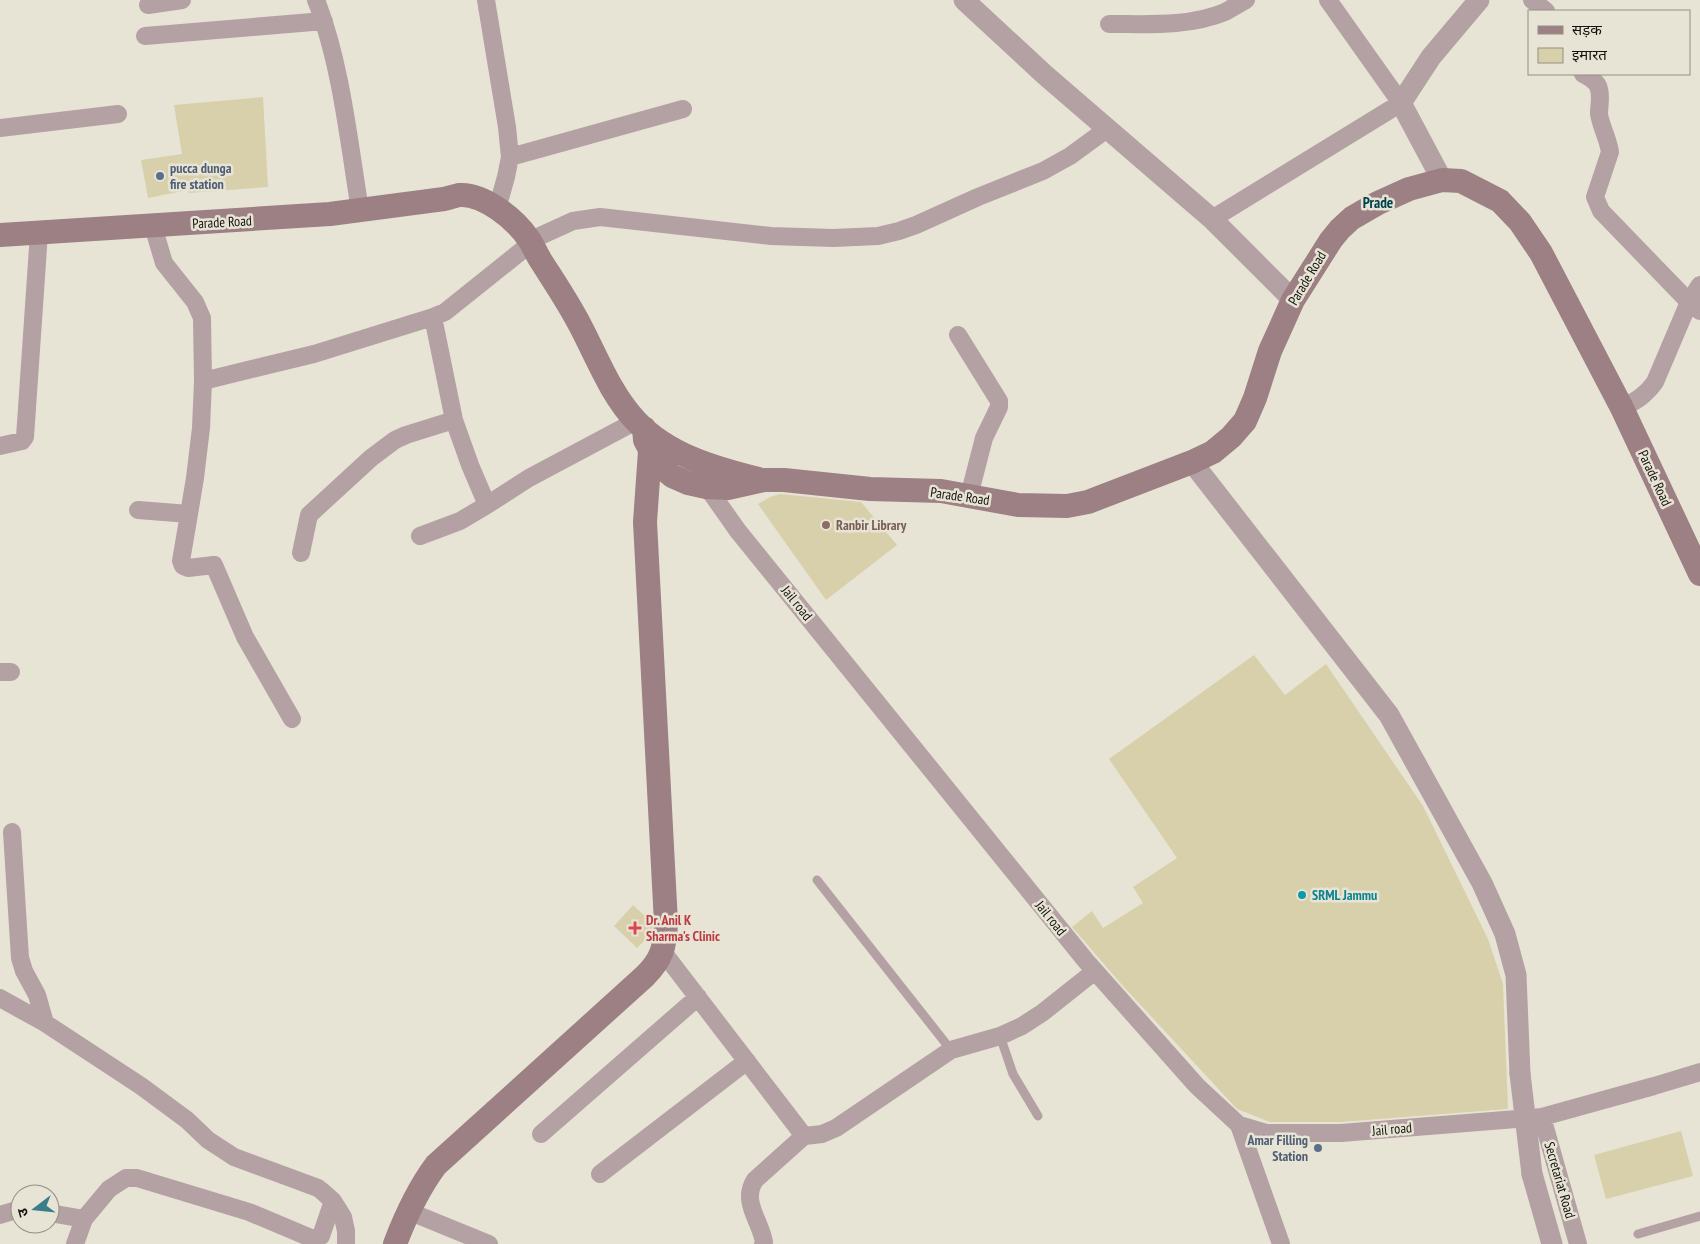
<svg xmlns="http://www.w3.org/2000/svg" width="1700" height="1244" viewBox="0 0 1700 1244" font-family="'PT Sans Narrow','Noto Sans Devanagari',sans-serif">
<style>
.building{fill:#d8d0ab}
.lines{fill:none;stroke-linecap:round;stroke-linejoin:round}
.service{stroke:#b4a1a3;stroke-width:9}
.minor{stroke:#b4a1a3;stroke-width:18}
.tertiary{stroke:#b4a1a3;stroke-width:21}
.secondary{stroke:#9c8083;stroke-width:24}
.tertiary-bridge{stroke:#b4a1a3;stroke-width:21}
.service-dot{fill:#5c6f8a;stroke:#e7e4d5;stroke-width:2}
.education-dot{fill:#8d6e63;stroke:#e7e4d5;stroke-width:2}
.culture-dot{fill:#0f9aa8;stroke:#e7e4d5;stroke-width:2}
.health-dot{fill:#e0444e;stroke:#e7e4d5;stroke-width:2}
.labels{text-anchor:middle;stroke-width:5;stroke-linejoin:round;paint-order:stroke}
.service-label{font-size:14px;font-weight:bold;fill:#4e5e75;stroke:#e7e4d5;text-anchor:start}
.street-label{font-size:14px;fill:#14130e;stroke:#e7e4d5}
.education-label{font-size:14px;font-weight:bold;fill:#785e54;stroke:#e7e4d5;text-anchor:start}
.culture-label{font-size:14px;font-weight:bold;fill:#0d838f;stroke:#e7e4d5;text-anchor:start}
.health-label{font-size:14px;font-weight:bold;fill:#be3a42;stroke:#e7e4d5;text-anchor:start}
.neighbourhood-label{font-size:15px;font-weight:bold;fill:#00424b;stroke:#e7e4d5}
</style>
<rect width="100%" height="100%" fill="#e7e4d5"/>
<!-- building -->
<path class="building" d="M263 97 268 187 189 193 188 190 148 198 141 160 182 154 174 105Z
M780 494 861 502 897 545 826 600 758 504 770 497Z
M1254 655 1285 695 1326 664 1423 806 1488 939 1503 984 1508 1109 1341 1122H1270L1237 1109 1123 986 1072 927 1092 911 1103 928 1143 903 1133 887 1177 858 1109 759Z
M633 905 652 923V933L637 948 614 926Z
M1681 1131 1693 1176 1606 1199 1594 1155Z"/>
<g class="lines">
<!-- service -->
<path class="service" d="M817 880 951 1050
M1000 1036 1013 1074 1038 1116
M1638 1234 1700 1216"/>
<!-- minor -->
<path class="minor" d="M316 0C341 63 349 143 360 210
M486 0 507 127 510 157 506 177 497 209
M1532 0 1546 11
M148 5 182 0
M1109 24C1147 24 1189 27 1225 12 1232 8 1239 4 1246 0
M145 36 324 21
M1583 74C1589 77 1595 80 1598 86 1602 95 1599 104 1599 114 1601 127 1608 138 1610 152L1595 197 1601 211 1689 302 1700 311
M0 128 118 114
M510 157 683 109
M1212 219 1401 103 1328 0
M433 317 454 420 470 465 487 505
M958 335 999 401V407L984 438 969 496
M203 381 314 354 433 317 445 312 540 236 573 221 600 217 771 236 833 238 878 236 899 231 916 225 978 197 1043 171 1070 156 1107 129
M1622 408C1636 401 1646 395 1655 382L1689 302 1700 285
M0 446 22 441 25 437 39 233
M702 480 738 531 1086 961 1197 1086 1239 1125 1266 1133H1341L1542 1117 1654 1086 1700 1072
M138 510 189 514 195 478 201 428 203 381 202 318 195 302 164 263 153 226
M189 514 181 561 183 566 188 568 214 565 245 637 292 719
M420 536 460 521 487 505 529 478 636 421
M301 553 309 515 371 458 395 440 406 435 454 420
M0 672H11
M12 832 20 958 24 971 37 995 45 1023
M663 952 804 1136
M0 998 45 1023 141 1086 187 1120 208 1140 234 1157 318 1188 323 1192 333 1201 343 1217 346 1231V1244
M1542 1117 1578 1244
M1239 1125 1281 1244
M541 1134 698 997
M600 1174 747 1061
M408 1211 489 1244
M50 1213 84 1219
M0 1215 20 1209
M75 1244 84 1219 109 1189 126 1178H137L249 1212 311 1238H318L321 1236 333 1201
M763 1244 764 1242C760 1220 741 1201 755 1180L804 1136 822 1134 836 1128 951 1050 1000 1036 1022 1026 1042 1013 1095 971"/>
<!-- tertiary -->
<path class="tertiary" d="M964 0 1045 75 1212 219 1293 300
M1442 180 1401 103 1431 57 1479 0
M1192 462 1389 715 1482 883 1505 934 1516 975 1520 1074
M1532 1174 1552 1244"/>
<!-- secondary -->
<path class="secondary" d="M0 235 330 214 444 199C449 198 454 196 459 195 483 193 515 219 528 238 533 245 536 253 541 261 555 283 570 305 582 329 598 360 612 396 636 421 668 455 714 468 758 479
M644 428 645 440 658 464 672 476 688 483 706 487 728 488 764 480H784L870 489 941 491 1018 505 1067 506 1088 502 1192 462 1213 452 1231 437 1245 421 1255 398 1270 351 1293 300 1331 240 1340 229 1352 218 1378 203 1409 189 1442 180 1461 181 1500 201 1520 222 1541 253 1622 408 1700 574
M395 1244C406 1215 418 1189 436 1165L645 976C662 959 665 947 666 923L645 522 650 451"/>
<!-- tertiary-bridge -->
<path class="tertiary-bridge" d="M1520 1074 1532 1174"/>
</g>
<!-- markers -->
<g class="service-dot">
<circle cx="160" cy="176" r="5"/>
<circle cx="1318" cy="1148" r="5"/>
</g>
<circle class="education-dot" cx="826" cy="525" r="5"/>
<circle class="culture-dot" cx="1302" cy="895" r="5"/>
<path class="health-dot" d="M632.5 920.5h5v5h5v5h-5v5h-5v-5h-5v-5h5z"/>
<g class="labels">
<!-- service labels -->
<g class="service-label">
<text x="170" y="173">pucca dunga<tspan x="170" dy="16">fire station</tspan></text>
<text x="1308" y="1145" text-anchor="end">Amar Filling<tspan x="1308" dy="16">Station</tspan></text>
</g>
<!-- street labels -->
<g class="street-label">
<text transform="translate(222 222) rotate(-3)" y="5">Parade Road</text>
<text transform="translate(1307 278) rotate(-59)" y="5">Parade Road</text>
<text transform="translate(1655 478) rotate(65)" y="5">Parade Road</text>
<text transform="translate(960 496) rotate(8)" y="5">Parade Road</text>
<text transform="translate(797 603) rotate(51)" y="5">Jail road</text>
<text transform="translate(1051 918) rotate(51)" y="5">Jail road</text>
<text transform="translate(1392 1129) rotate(-5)" y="5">Jail road</text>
<text transform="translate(1560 1180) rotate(74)" y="5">Secretariat Road</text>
</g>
<!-- education labels -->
<g class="education-label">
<text x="836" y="530">Ranbir Library</text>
</g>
<!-- culture labels -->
<g class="culture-label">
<text x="1312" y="900">SRML Jammu</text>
</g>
<!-- health labels -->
<g class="health-label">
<text x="646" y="925">Dr. Anil K<tspan x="646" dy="16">Sharma's Clinic</tspan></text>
</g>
<!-- neighbourhood labels -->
<g class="neighbourhood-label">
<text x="1378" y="208">Prade</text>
</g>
</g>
<!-- legend -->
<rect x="1528" y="10" width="162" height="65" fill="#e7e4d5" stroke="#939085"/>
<rect x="1538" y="26" width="25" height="8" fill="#9c8083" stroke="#939085"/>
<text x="1572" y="35" font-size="15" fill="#14130e">सड़क</text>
<rect x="1538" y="48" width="25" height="15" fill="#d8d0ab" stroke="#939085"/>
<text x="1572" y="60" font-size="15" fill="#14130e">इमारत</text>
<!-- north arrow -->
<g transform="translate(35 1209) rotate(254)"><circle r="24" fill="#e7e4d5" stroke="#939085"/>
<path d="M0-4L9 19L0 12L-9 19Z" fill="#397f8a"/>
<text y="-8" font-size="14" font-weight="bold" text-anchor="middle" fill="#14130e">उ</text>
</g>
</svg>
